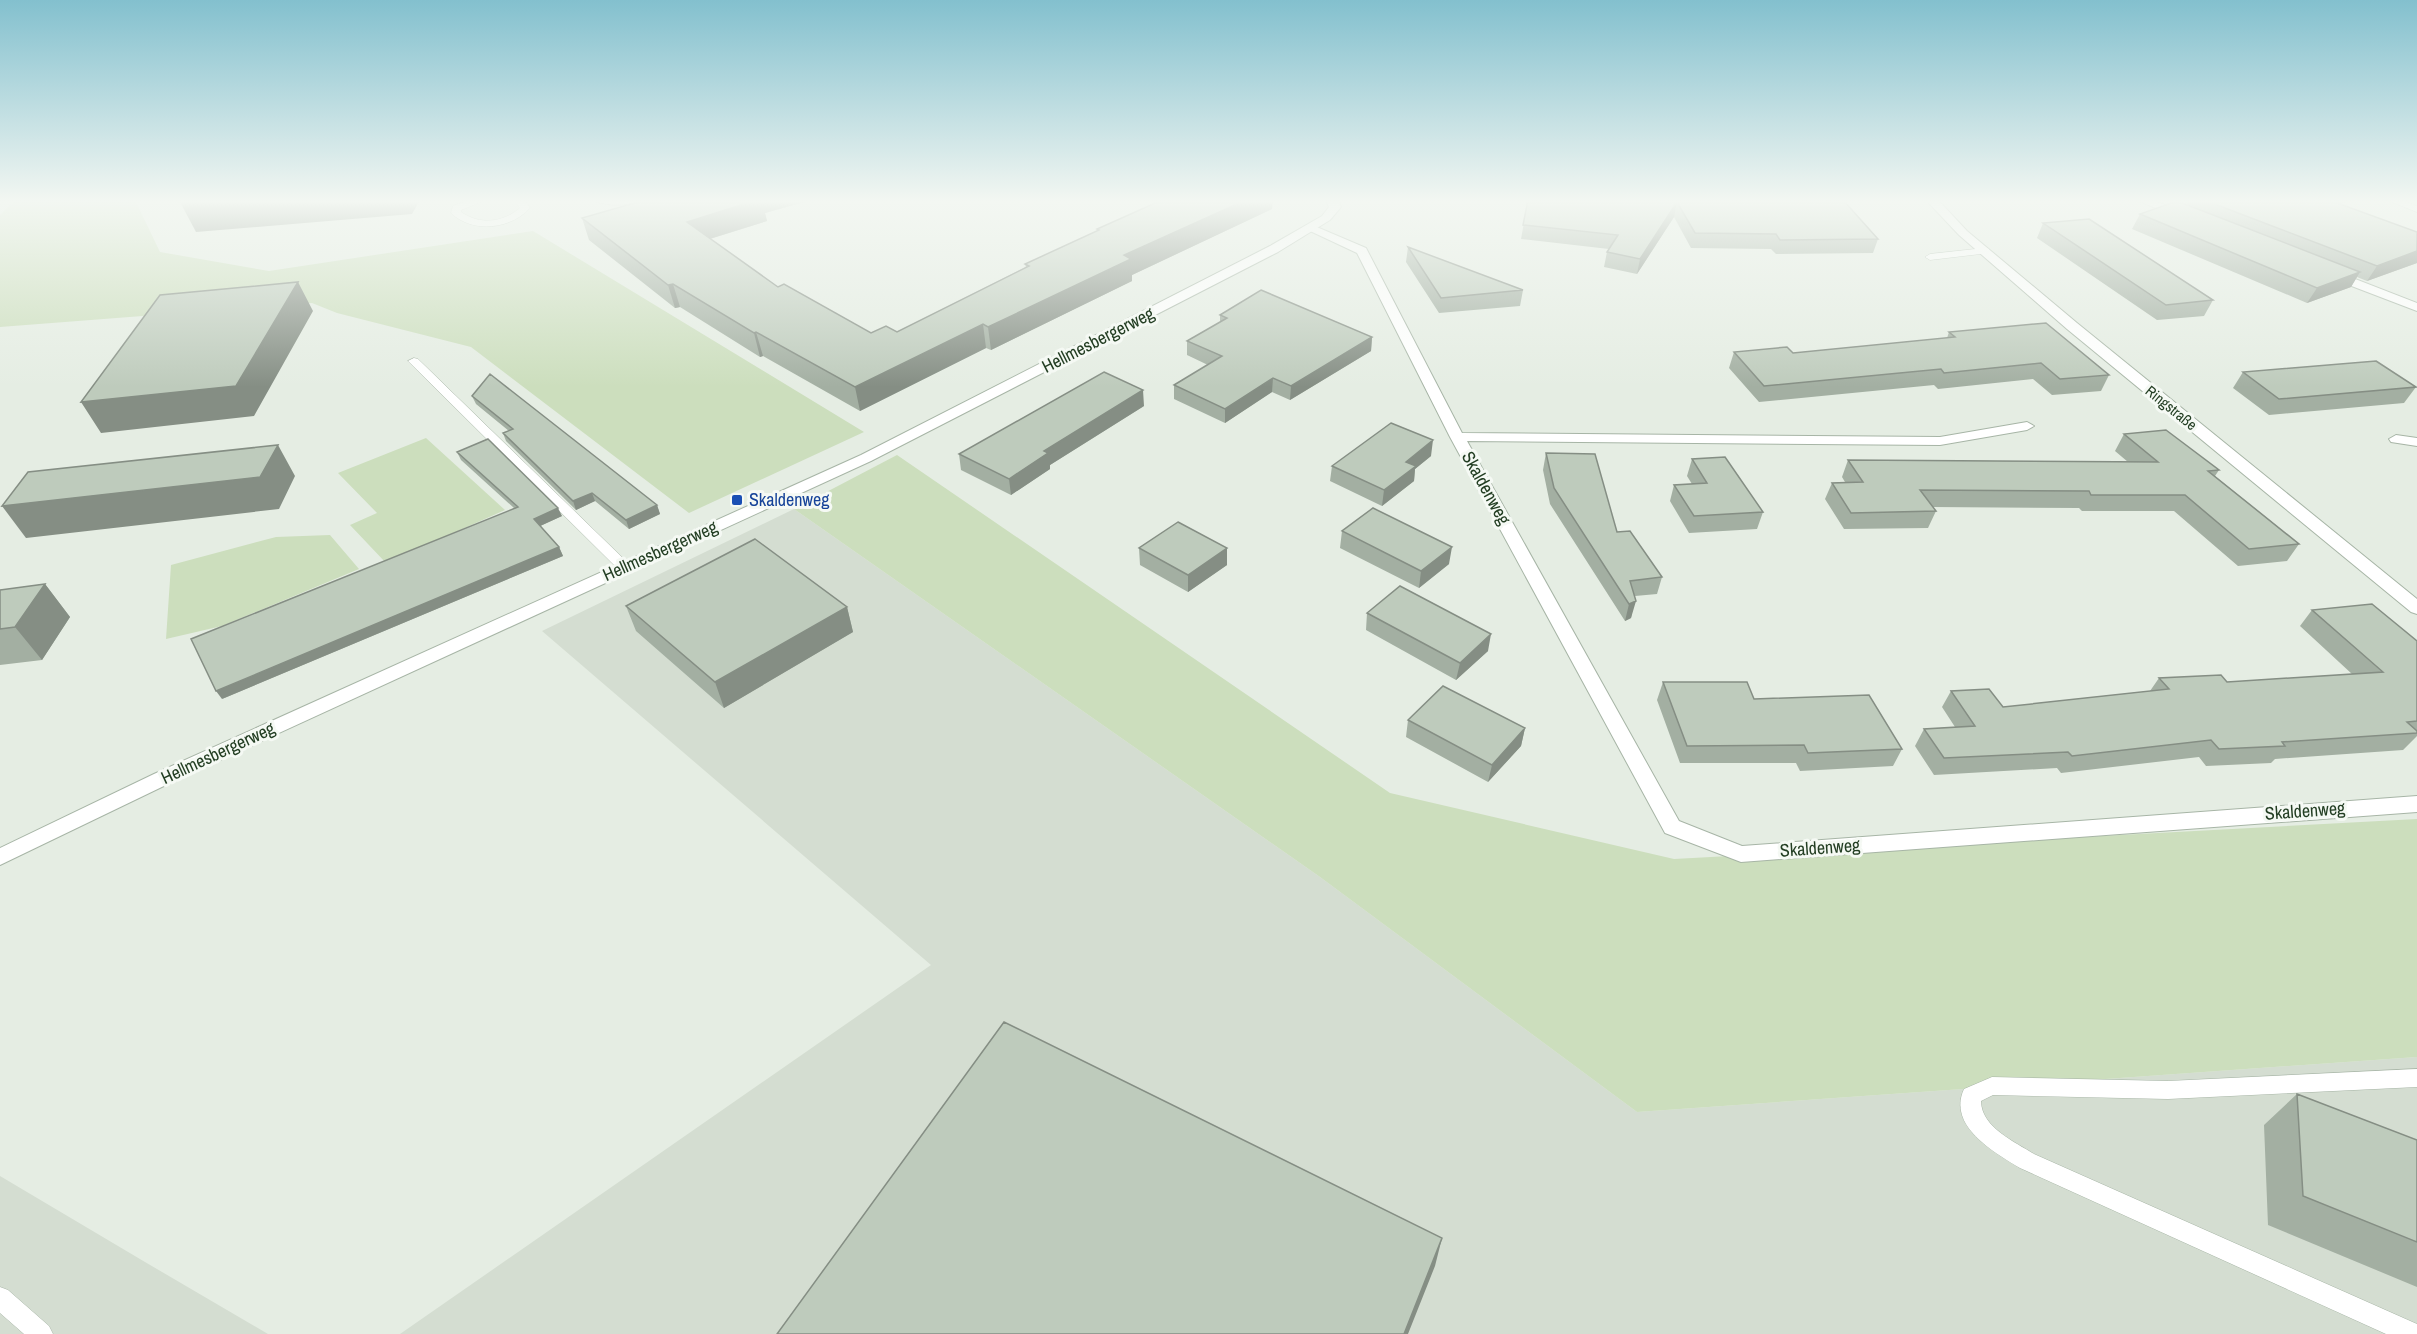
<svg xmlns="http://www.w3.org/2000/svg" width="2417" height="1334" viewBox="0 0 2417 1334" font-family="'Archivo Narrow',sans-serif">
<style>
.built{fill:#d4ddd1}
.green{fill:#ccdebd}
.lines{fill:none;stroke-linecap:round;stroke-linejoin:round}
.service-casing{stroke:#a7b5a6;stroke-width:1}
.minor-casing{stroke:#a7b5a6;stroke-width:2}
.tertiary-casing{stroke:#a7b5a6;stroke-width:2}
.service{fill:#fff;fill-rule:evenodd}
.minor{fill:#fff;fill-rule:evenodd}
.tertiary{fill:#fff;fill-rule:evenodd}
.wall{fill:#a3afa2}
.shaded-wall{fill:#858e84}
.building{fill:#becbbc;stroke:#858e84;stroke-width:1.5}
.transit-dot{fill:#1a4fb4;stroke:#f5f9f4;stroke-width:2}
.labels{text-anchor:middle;stroke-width:6;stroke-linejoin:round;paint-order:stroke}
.far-street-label{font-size:15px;fill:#233e23;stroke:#f5f9f4}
.street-label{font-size:18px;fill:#233e23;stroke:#f5f9f4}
.transit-label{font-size:18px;fill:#164399;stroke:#f5f9f4;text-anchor:start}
</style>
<rect width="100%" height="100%" fill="#e5ede3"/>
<!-- built -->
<path class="built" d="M794 509 1320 877 1637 1112 2417 1057V1334H400L931 965 542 631Z
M0 1176 145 1262 268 1334H0Z"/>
<!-- green -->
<path class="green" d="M15 200H135L160 252 269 271 533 231 864 432 689 513 471 347 337 313 312 303 0 327V215Z
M426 438 505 510 386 563 350 525 377 513 338 473Z
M897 455 1390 793 1674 859 2417 819V1057L1637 1112 1320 877 794 509Z
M330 535 359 569 222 626 166 639 171 565 276 537Z"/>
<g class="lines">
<!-- service casing -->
<g class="service-casing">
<path id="service" d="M471 200H486L461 210V212C480 225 502 223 520 208L514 200H524L530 208C511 229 473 234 451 213L453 206Z
M2387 200H2401L2417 206V212Z
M1985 248 1989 249V253L1930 260 1925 257 1930 254Z
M414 358 418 359 629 564 631 567 629 570H619L410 363 408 361Z
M2417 1069V1087L2168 1099 1993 1095 1981 1101C1981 1127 2015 1142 2034 1154L2417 1324V1334H2386L2020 1168C1994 1152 1947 1126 1964 1089L1992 1077 2168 1081Z
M0 1287 8 1290 49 1326 53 1334H24L0 1313Z"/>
</g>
<!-- minor casing -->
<g class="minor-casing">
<path id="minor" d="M594 200H640C631 206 603 206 594 200Z
M1926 200H1938L1967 231 2077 323 2417 599V614L2411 612 2067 329 1959 235Z
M2137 200H2153L2189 216 2187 218H2179Z
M1312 225 1366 248 1462 433 1940 437 2027 422 2034 426 2027 430 1940 445 1467 441 1679 821 1742 846 2417 796V812L1741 862 1665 833 1450 437 1357 253 1308 230 1306 228Z
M2332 270 2417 303V311L2328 277V271Z
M2396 435 2417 438V446L2391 442 2389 439Z"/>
</g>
<!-- tertiary casing -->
<g class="tertiary-casing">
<path id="tertiary" d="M1326 200H1338L1341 207 1330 220 1278 252 871 461 168 784 0 865V848L154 774 861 455 1270 246 1322 216 1329 207Z"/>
</g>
<!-- service -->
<use href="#service" class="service"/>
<!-- minor -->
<use href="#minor" class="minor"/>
<!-- tertiary -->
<use href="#tertiary" class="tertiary"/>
</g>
<!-- wall -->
<path class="wall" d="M645 200H811L765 213 767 221 710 239 778 287 871 333 897 332 1026 267 1025 264 1097 231V229L1272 209 1132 275V281L991 350 986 348 860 411 763 356 760 357 680 307 675 308 589 240 582 218Z
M1528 200H1843L1878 239 1873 253 1776 254 1771 249 1691 248 1674 217 1637 274 1604 267 1607 252 1609 249 1521 239Z
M2189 200H2351L2340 204 2417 232V263L2367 281 2357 277 2351 287 2307 303 2132 229 2140 214 2187 205Z
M2043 223 2213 300 2204 316 2157 320 2037 238Z
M1408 247 1523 290 1520 306 1439 313 1406 262Z
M1220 315 1372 337 1371 351 1290 400 1272 392 1225 423 1174 399V385L1208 365 1187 355V341L1220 322Z
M1949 332 2109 375 2101 391 2052 395 2033 379 1938 389 1934 385 1759 402 1729 368 1734 352 1793 353 1947 338Z
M2243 372 2416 387 2404 403 2269 415 2233 388Z
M472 396 657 505 660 514 629 529 595 501 576 510 506 441 503 433 509 431 476 404Z
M1144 406 1050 465V469L1011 495 961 470 959 454Z
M2124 434 2219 470 2215 476 2299 544 2287 561 2238 566 2174 511H2082L2079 508 1932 507 1936 511 1928 528 1844 529 1825 499 1832 483 1845 482 1842 477 1848 460 2128 462 2115 451Z
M457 452 562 516 540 526 559 547 563 556 222 699 514 508 461 460Z
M1546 453 1617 532 1662 577 1657 594 1635 596 1631 618 1625 621 1550 504 1543 470Z
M1431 456 1415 469 1414 481 1382 506 1330 481 1332 466Z
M1692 459 1763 512 1757 529 1689 533 1670 501 1674 485 1692 484 1687 476Z
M1342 531 1449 564 1419 588 1340 548Z
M1139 548H1227V565L1188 592 1140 565Z
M45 584 70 617 42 660 0 665V590Z
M626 606 847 607 853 632 724 708 636 631Z
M2312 610 2417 641V736L2403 750 2275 759 2271 763 2206 766 2199 757 2061 773 2057 768 1934 775 1915 746 1924 729 1955 727 1942 707 1951 691 2003 707 2150 691 2159 678 2227 682 2352 674 2300 626Z
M1367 613 1488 651 1456 680 1366 630Z
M1663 682 1754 699 1902 749 1893 766 1800 771 1796 763H1680L1657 700Z
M1408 720 1525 728 1521 746 1488 782 1406 737Z
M2297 1094 2417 1140V1287L2268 1225 2264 1125Z"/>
<!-- shaded-wall -->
<path class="shaded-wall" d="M179 200H420L412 214 196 232Z
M755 200H811L765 213 767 221 693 244 687 222Z
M1246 200H1273L1272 209 1132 275V281L991 350 988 327 1124 255Z
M2324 200H2351L2316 213Z
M1677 202 1674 217 1637 274 1640 259Z
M2417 244V263L2367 281 2377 266Z
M2360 272 2351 287 2307 303 2317 288Z
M298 282 313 311 254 416 101 433 81 402Z
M673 284 680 307 675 308 668 285Z
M983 324 986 348 860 411 855 387Z
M756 332 763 356 760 357 754 333Z
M1372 337 1371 351 1290 400 1291 386Z
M1273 378 1272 392 1225 423V409Z
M1143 390 1144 406 1050 465V469L1011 495 1009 479 1044 451Z
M1433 440 1431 456 1415 469 1414 481 1382 506 1384 490 1406 462Z
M278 445 295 476 279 509 26 538 2 506Z
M592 493 595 501 576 510 573 501Z
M657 505 660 514 629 529 626 520Z
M558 508 562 516 538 527 534 519Z
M559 547 563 556 222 699 216 691Z
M1452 547 1449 564 1419 588 1421 571Z
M1227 548V565L1188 592V575Z
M45 584 70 617 42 660 15 627Z
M1636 601 1631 618 1625 621 1629 604Z
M847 607 853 632 724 708 715 682Z
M1491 634 1488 651 1456 680 1460 663Z
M1525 728 1521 746 1488 782 1492 765Z
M1442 1238 1435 1266 1408 1334H1404Z"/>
<!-- building -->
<path class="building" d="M645 200H757L687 222 778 287 784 284 871 333 886 326 897 332 1029 266 1025 264 1099 230 1097 229 1162 200H1246L1124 255 1131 259 988 327 983 324 855 387 756 332 754 333 673 284 668 285 582 218Z
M1528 200H1843L1878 239 1780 240 1776 234 1695 233 1677 202 1640 259 1607 252 1618 235 1523 225Z
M2204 200H2329L2417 232V251L2377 266Z
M2177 201 2360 272 2317 288 2140 214Z
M2089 219 2213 300 2166 305 2043 223Z
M1408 247 1523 290 1441 298Z
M298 282 236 386 81 402 160 295Z
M1261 290 1372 337 1291 386 1273 378 1225 409 1174 385 1222 356 1187 341 1227 318 1220 315Z
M2046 323 2109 375 2060 379 2041 363 1944 373 1941 369 1764 386 1734 352 1787 347 1793 353 1955 337 1949 332Z
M2376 361 2416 387 2279 399 2243 372Z
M1104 372 1143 390 1044 451 1048 453 1009 479 959 454Z
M490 374 657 505 626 520 592 493 573 501 503 433 513 429 472 396Z
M1391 423 1433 440 1406 462 1416 466 1384 490 1332 466Z
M2166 430 2219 470 2208 471 2299 544 2249 549 2185 495H2091L2089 491 1920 490 1936 511 1851 513 1832 483 1863 482 1848 460 2158 462 2124 434Z
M488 439 558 508 534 519 559 547 216 691 191 639 518 507 457 452Z
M278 445 260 477 2 506 28 472Z
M1546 453 1595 454 1617 532 1630 531 1662 577 1630 581 1636 601 1629 604 1554 488Z
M1725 457 1763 512 1694 516 1674 485 1707 483 1692 459Z
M1373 508 1452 547 1421 571 1342 531Z
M1178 522 1227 548 1188 575 1139 548Z
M755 539 847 607 715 682 626 606Z
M45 584 15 627 0 629V590Z
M1400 586 1491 634 1460 663 1367 613Z
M2372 604 2417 641V721L2407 722 2417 731V733L2282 742 2285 746 2219 749 2211 740 2072 756 2068 752 1944 758 1924 729 1975 726 1951 691 1989 689 2003 707 2169 689 2159 678 2221 675 2227 682 2383 672 2312 610Z
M1663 682H1747L1754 699 1869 695 1902 749 1808 753 1804 745 1687 746Z
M1443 686 1525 728 1492 765 1408 720Z
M1004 1022 1442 1238 1404 1334H777Z
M2297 1094 2417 1140V1242L2303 1196Z"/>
<!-- sky -->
<linearGradient id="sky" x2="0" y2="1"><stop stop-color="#83c0ce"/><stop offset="0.52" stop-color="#f3f7f2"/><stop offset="1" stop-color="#f3f7f2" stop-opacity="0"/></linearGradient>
<rect width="2417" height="387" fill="url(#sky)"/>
<!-- markers -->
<rect class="transit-dot" x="731" y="494" width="12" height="12" rx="3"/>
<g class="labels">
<!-- far-street labels -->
<g class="far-street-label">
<text transform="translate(2171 408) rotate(39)" y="5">Ringstraße</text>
</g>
<!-- street labels -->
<g class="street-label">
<text transform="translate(1098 340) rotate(-27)" y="6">Hellmesbergerweg</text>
<text transform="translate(1486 488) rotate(61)" y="6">Skaldenweg</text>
<text transform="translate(660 551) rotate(-24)" y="6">Hellmesbergerweg</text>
<text transform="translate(218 753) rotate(-25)" y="6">Hellmesbergerweg</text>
<text transform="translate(2305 811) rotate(-4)" y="6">Skaldenweg</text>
<text transform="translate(1820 848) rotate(-4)" y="6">Skaldenweg</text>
</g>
<!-- transit labels -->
<g class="transit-label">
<text x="749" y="506">Skaldenweg</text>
</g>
</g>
</svg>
